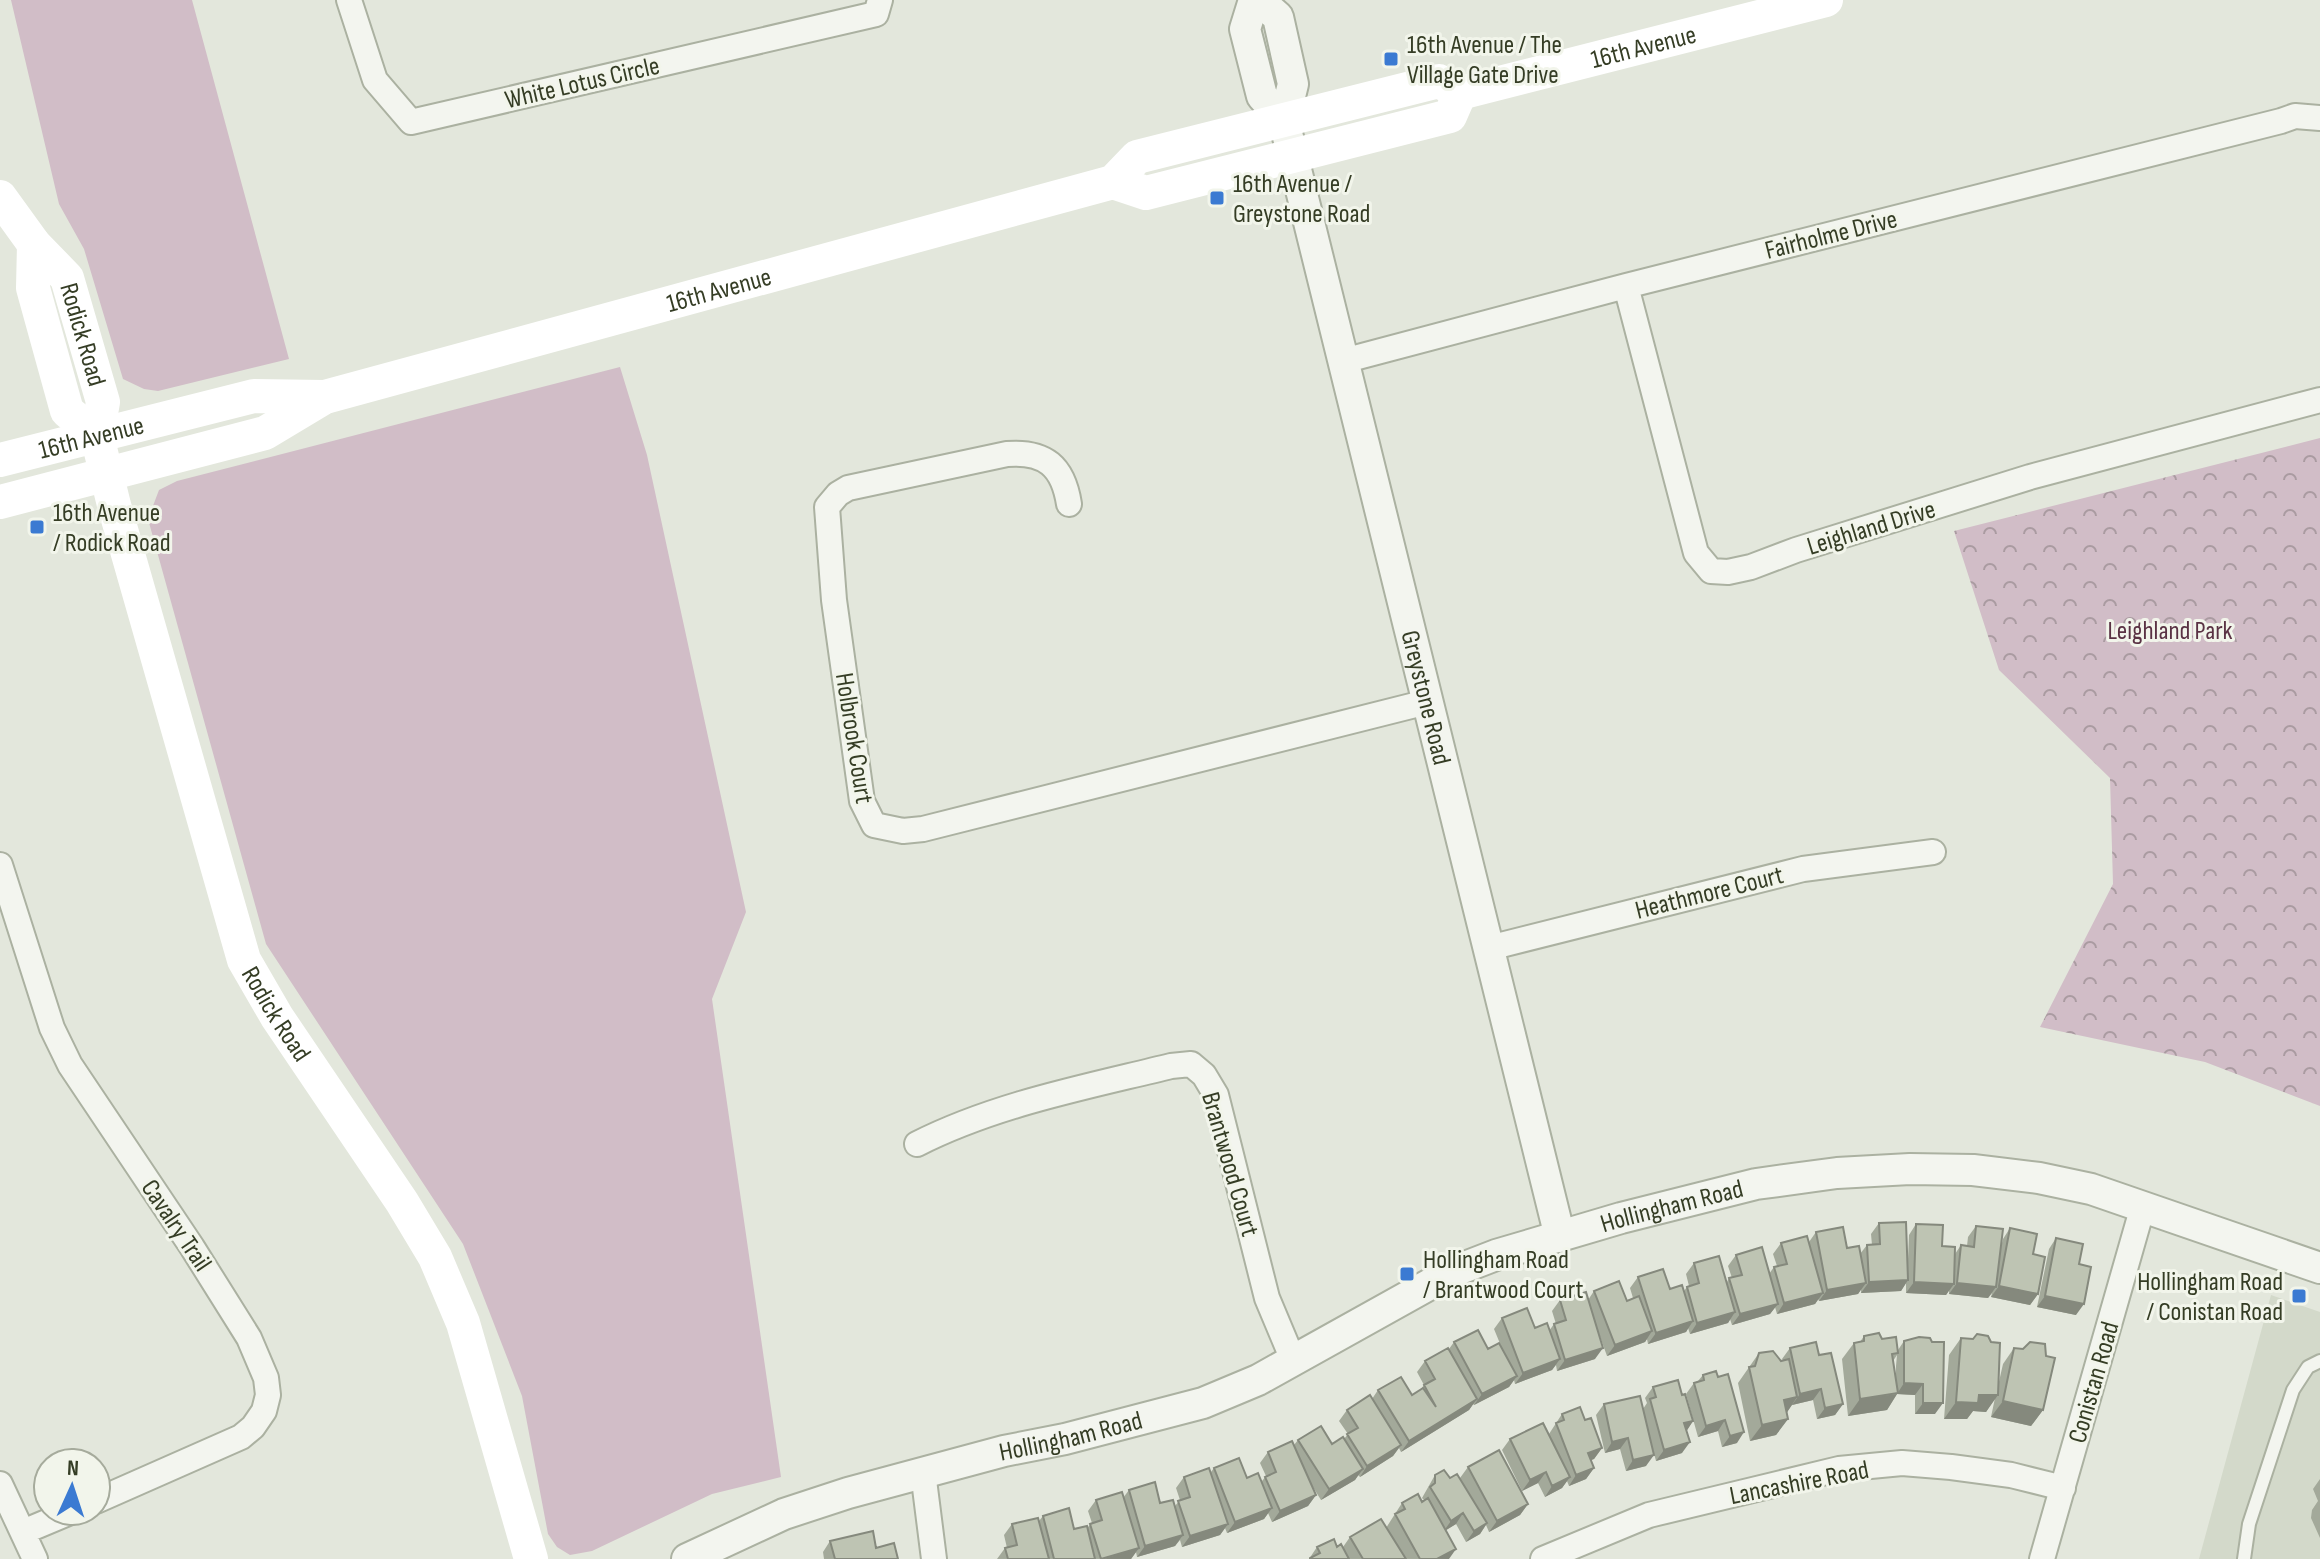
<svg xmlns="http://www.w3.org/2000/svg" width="2320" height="1559" viewBox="0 0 2320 1559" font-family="'Sofia Sans Condensed',sans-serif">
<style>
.built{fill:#d3d9ca}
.grass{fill:#d1bdc7}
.park{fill:url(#park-crowns)}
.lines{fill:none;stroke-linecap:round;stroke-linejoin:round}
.service-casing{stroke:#abb1a1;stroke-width:16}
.minor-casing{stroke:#abb1a1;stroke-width:28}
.tertiary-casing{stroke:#abb1a1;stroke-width:34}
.service{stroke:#f3f5ef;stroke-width:12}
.minor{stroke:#f3f5ef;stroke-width:24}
.tertiary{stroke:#f3f5ef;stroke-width:30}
.secondary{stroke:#fff;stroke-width:34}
.wall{fill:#a3a99a;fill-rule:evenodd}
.shaded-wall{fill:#85897d}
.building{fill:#bec4b3;stroke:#85897d;stroke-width:2}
.poi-dot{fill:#3b7ad2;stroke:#f2f5eb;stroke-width:3}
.labels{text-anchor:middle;stroke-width:6;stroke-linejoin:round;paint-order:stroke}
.poi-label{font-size:26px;fill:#353d25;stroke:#f2f5eb;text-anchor:start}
.street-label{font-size:26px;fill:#353d25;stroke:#f2f5eb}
.park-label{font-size:26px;fill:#5a3244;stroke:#f2f5eb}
</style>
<defs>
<pattern id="park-crowns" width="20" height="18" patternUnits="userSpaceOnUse" patternTransform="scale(2)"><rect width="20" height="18" fill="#d1bdc7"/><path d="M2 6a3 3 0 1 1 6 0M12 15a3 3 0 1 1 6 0" fill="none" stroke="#aa9ba1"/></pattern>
</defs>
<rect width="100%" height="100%" fill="#e3e7dc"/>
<!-- built -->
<path class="built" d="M2271 1295 2320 1312V1559H2199Z"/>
<!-- grass -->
<path class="grass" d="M11 0H192L289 359 158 391 144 389 123 379 84 249 59 204Z
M620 367 647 455 746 912 712 999 781 1477 712 1494 592 1551 570 1555 557 1547 548 1534 522 1396 463 1244 266 944 148 519 159 490 177 481Z"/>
<!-- park -->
<path class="park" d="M2320 438V1106L2205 1062 2040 1027 2113 884 2110 778 1999 670 1954 531Z"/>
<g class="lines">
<!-- service casing -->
<g class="service-casing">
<path id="service" d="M2244 1559 2249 1524 2293 1390 2308 1367 2320 1361"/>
</g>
<!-- minor casing -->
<g class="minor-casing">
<path id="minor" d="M349 0 375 80 411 122 876 14 880 0
M1626 286 1696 553 1711 571 1728 572 1751 567 1796 550 2030 477 2320 400
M1343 361 1626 286 2281 121 2295 116 2320 118
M1069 504C1063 466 1045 451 1007 454L848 488 838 494 827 507 834 600 862 801 874 825 903 831 923 829 1427 702
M0 865 52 1028 70 1065 192 1247 249 1338 266 1378 268 1395 264 1411 253 1427 241 1437 96 1501
M1489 948 1803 869 1933 852
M917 1144C996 1104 1086 1087 1171 1066L1191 1064 1204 1075 1216 1095 1267 1298 1293 1360
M923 1472 934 1559
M0 1484 35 1559
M23 1532 73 1511
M1543 1559 1649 1515 1839 1469 1902 1463 1951 1467 2011 1475 2063 1488
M2042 1559 2143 1206"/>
</g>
<!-- tertiary casing -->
<g class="tertiary-casing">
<g id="tertiary">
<path d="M1254 0 1245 29 1262 96 1284 121"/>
<path id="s1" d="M1259 0 1278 17 1293 84 1284 121 1560 1237"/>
<path id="s2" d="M687 1559 784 1514 848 1493 1004 1451 1065 1439 1203 1403 1258 1380 1452 1272 1496 1255 1621 1218 1756 1184 1837 1173 1910 1169 1973 1170 2039 1178 2091 1189 2320 1268"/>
</g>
</g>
<!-- service -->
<use href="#service" class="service"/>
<!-- minor -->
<use href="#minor" class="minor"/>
<!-- tertiary -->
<use href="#tertiary" class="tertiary"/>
<!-- secondary -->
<g class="secondary">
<path d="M1113 182 1146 193 1450 116 1460 93"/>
<path id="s3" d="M0 197 34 244 67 278 103 402 97 436 114 505 244 960 277 1017 402 1202 435 1257 463 1323 531 1559"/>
<path d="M34 244 33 288 67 411 97 436"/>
<path id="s4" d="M0 460 254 396 325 397"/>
<path id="s5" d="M0 502 265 433 325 397 1113 182 1137 157 1439 81 1460 93 1826 0"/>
</g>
</g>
<!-- wall -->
<path class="wall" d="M1879 1223 1908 1259 1909 1235 1916 1224 1942 1246 1955 1254 1961 1245 1967 1246 1968 1237 1976 1226 2000 1251 2003 1239 2010 1228 2033 1254 2038 1294 2030 1305 1991 1297 1992 1293 1988 1298 1949 1294V1290L1946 1295 1906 1293V1283L1901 1291 1861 1293V1289L1858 1294 1819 1301 1818 1299 1815 1304 1777 1314 1775 1307 1770 1314 1732 1325 1730 1319 1728 1323 1690 1334 1688 1328 1686 1332 1648 1344 1647 1339 1645 1342 1607 1356 1597 1328 1595 1359 1557 1371 1556 1365 1552 1370 1515 1384 1514 1380 1509 1387 1474 1405 1473 1404 1469 1410 1401 1452 1399 1448 1393 1456 1360 1477 1358 1475 1355 1480 1321 1500 1311 1484 1316 1495 1308 1506 1272 1522 1268 1513 1264 1519 1227 1533 1225 1528 1220 1535 1182 1547 1180 1540 1175 1546 1137 1557 1136 1552 1131 1559H997L1005 1548H1007L1004 1535 1012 1524 1039 1521 1043 1516 1074 1529 1087 1528 1092 1523 1088 1511 1096 1500 1123 1498 1129 1490 1160 1503 1175 1506 1180 1500 1176 1488 1184 1477 1211 1472 1214 1468 1262 1481 1266 1476 1260 1463 1268 1452 1294 1445 1298 1440 1332 1444 1344 1439 1348 1434 1339 1421 1347 1410 1372 1399 1378 1390 1412 1395 1421 1389 1424 1385 1417 1372 1425 1361 1449 1349 1454 1342 1488 1349 1501 1346 1494 1329 1502 1318 1535 1328 1549 1331 1554 1324H1556L1552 1311 1560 1300H1588L1594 1291 1627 1301 1633 1298 1630 1288 1638 1277 1670 1289 1684 1291 1687 1287 1689 1286 1686 1274 1694 1263 1727 1282 1729 1278H1732L1728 1266 1736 1255 1769 1274 1774 1267 1777 1266 1773 1254 1781 1243 1809 1242 1816 1232 1860 1254 1867 1245H1872L1871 1234Z
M2056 1238 2079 1264 2076 1315 2037 1307 2049 1249Z
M1864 1336 1882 1339 1898 1350 1904 1341 1935 1414H1915V1395L1897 1394 1887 1410 1848 1416 1842 1359 1854 1343 1860 1342ZM1897 1355 1896 1366V1382L1893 1361Z
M1961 1338 1998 1386 2003 1364 2014 1348 2043 1410 2031 1426 1991 1417 1995 1398 1986 1412 1973 1411 1967 1419H1944L1949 1355Z
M1790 1348 1819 1355 1843 1404 1835 1415 1817 1419 1813 1400 1792 1405 1786 1413 1788 1419 1776 1435 1750 1441 1738 1383 1759 1353 1781 1361 1783 1360 1782 1359Z
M1703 1375 1737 1443 1722 1447 1718 1431 1698 1437 1686 1394 1694 1383 1698 1381Z
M1653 1387 1682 1395 1693 1421 1686 1431 1682 1453 1656 1461 1649 1434 1646 1466 1626 1471 1620 1449 1605 1453 1596 1415 1604 1404 1643 1409 1647 1403 1645 1398Z
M1562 1414 1585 1420 1602 1448 1594 1459 1591 1460 1594 1468 1586 1479 1569 1486 1567 1481 1562 1488 1545 1497 1538 1483 1522 1491 1502 1450 1510 1439 1551 1441 1549 1434Z
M1468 1467 1528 1504 1520 1515 1489 1532 1486 1525 1480 1534 1466 1542 1456 1524 1446 1530 1449 1559H1309L1317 1547H1343L1350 1537 1386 1528 1402 1503 1424 1500 1422 1498 1435 1475 1450 1478H1460Z
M2320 1479V1538L2311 1518 2312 1510 2318 1501 2313 1489Z
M830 1541 876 1548 898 1559H824L823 1552Z"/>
<!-- shaded-wall -->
<path class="shaded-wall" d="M1908 1280 1901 1291 1861 1293 1869 1282Z
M1914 1282 1954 1284 1946 1295 1906 1293Z
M1866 1283 1858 1294 1819 1301 1827 1290Z
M1957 1283 1996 1287 1988 1298 1949 1294Z
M1999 1286 2038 1294 2030 1305 1991 1297Z
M1823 1293 1815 1304 1777 1314 1784 1303Z
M2045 1296 2084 1304 2076 1315 2037 1307Z
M1778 1304 1770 1314 1732 1325 1740 1314Z
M1735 1312 1728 1323 1690 1334 1697 1323Z
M1693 1321 1686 1332 1648 1344 1656 1333Z
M1652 1331 1645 1342 1607 1356 1615 1345Z
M1603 1348 1595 1359 1557 1371 1565 1360Z
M1560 1359 1552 1370 1515 1384 1523 1373Z
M1517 1376 1509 1387 1474 1405 1482 1394Z
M1904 1383 1923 1384 1915 1395 1897 1394 1887 1410 1848 1416 1860 1399 1897 1394Z
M1821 1389 1813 1400 1792 1405 1800 1394Z
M1979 1395H1998L1986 1412 1973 1411 1967 1419H1944L1956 1402Z
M1797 1397 1786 1414 1784 1400Z
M1477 1399 1469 1410 1401 1452 1409 1441Z
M2003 1401 2043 1410 2031 1426 1991 1417Z
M1923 1403H1943L1935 1414H1915Z
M1843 1404 1835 1415 1817 1419 1825 1408Z
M1788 1419 1776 1435 1750 1441 1762 1425Z
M1725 1420 1718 1431 1698 1437 1706 1426Z
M1693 1421 1686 1432 1684 1423Z
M1744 1432 1737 1443 1722 1447 1730 1436Z
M1628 1438 1620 1449 1605 1453 1612 1442Z
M1690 1442 1682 1453 1656 1461 1664 1450Z
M1401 1445 1393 1456 1360 1477 1367 1466Z
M1602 1448 1594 1459 1580 1464 1588 1453Z
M1654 1455 1646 1466 1626 1471 1633 1460Z
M1594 1468 1586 1479 1569 1486 1576 1475Z
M1363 1469 1355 1480 1321 1500 1329 1489Z
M1546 1472 1538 1483 1522 1491 1530 1480Z
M1570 1477 1562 1488 1545 1497 1552 1486Z
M1316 1495 1308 1506 1272 1522 1280 1511Z
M1528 1504 1520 1515 1489 1532 1497 1521Z
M1272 1508 1264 1519 1227 1533 1235 1522Z
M1463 1513 1456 1524 1443 1532 1451 1521Z
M1487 1523 1480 1534 1466 1542 1474 1531Z
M1228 1524 1220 1535 1182 1547 1190 1536Z
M1183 1535 1175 1546 1137 1557 1145 1546Z
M1139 1548 1131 1559H1104Z
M1456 1549 1449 1559H1437Z"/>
<!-- building -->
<path class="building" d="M1906 1222 1908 1280 1869 1282 1867 1245 1880 1244 1879 1223Z
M1916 1224 1943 1225 1942 1246 1955 1247 1954 1284 1914 1282Z
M1976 1226 2003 1229 1996 1287 1957 1283 1961 1245 1974 1247Z
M1843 1227 1847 1248 1859 1246 1866 1283 1827 1290 1816 1232Z
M2010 1228 2037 1234 2033 1254 2045 1257 2038 1294 1999 1286Z
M1807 1236 1823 1293 1784 1303 1774 1267 1787 1264 1781 1243Z
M2056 1238 2083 1244 2079 1264 2091 1267 2084 1304 2045 1296Z
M1762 1247 1778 1304 1740 1314 1729 1278 1742 1275 1736 1255Z
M1719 1256 1735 1312 1697 1323 1687 1287 1699 1283 1694 1263Z
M1663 1269 1670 1289 1682 1285 1693 1321 1656 1333 1638 1277Z
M1619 1281 1627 1301 1639 1296 1652 1331 1615 1345 1594 1291Z
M1586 1292 1603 1348 1565 1360 1554 1324 1566 1320 1560 1300Z
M1527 1308 1535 1328 1547 1323 1560 1359 1523 1373 1502 1318Z
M1478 1330 1488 1349 1499 1343 1517 1376 1482 1394 1454 1342Z
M1879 1333 1882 1339 1896 1337 1898 1353 1892 1354 1898 1393 1860 1399 1854 1343 1864 1341V1336Z
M1977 1334 1988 1336 1991 1342 2000 1343 1998 1395H1979L1978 1403 1956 1402 1961 1338 1973 1339Z
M1919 1337 1930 1338 1932 1342H1944L1943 1403H1923V1384L1904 1383V1341Z
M1816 1342 1819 1355 1831 1353 1843 1404 1825 1408 1821 1389 1800 1394 1790 1348Z
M2030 1342 2045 1344 2046 1356 2055 1358 2043 1410 2003 1401 2014 1348 2023 1349Z
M1448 1348 1477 1399 1409 1441 1378 1390 1401 1377 1412 1395 1423 1388 1436 1407 1424 1385 1435 1379 1425 1361Z
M1773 1351 1781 1361 1789 1359 1797 1397 1784 1400 1788 1419 1762 1425 1749 1367 1755 1366 1759 1353Z
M1716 1371 1718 1377 1728 1374 1744 1432 1730 1436 1725 1420 1706 1426 1694 1383 1704 1380 1703 1375Z
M1678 1380 1682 1395 1685 1394 1693 1421 1684 1423 1690 1442 1664 1450 1650 1399 1656 1397 1653 1387Z
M1370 1395 1401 1445 1367 1466 1347 1434 1358 1428 1347 1410Z
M1640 1396 1654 1455 1633 1460 1628 1438 1612 1442 1604 1404Z
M1580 1407 1585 1420 1591 1418 1602 1448 1588 1453 1594 1468 1576 1475 1556 1423 1564 1420 1562 1414Z
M1543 1423 1570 1477 1552 1486 1546 1472 1530 1480 1510 1439Z
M1321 1426 1332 1444 1343 1437 1363 1469 1329 1489 1298 1440Z
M1292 1441 1316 1495 1280 1511 1265 1477 1276 1472 1268 1452Z
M1499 1450 1528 1504 1497 1521 1468 1467Z
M1239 1458 1247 1478 1258 1473 1272 1508 1235 1522 1214 1468Z
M1209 1468 1228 1524 1190 1536 1178 1501 1190 1497 1184 1477Z
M1444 1470 1450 1478 1457 1474 1487 1523 1474 1531 1463 1513 1451 1521 1430 1487 1435 1483V1475Z
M1155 1482 1160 1503 1173 1500 1183 1535 1145 1546 1129 1490Z
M1122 1492 1139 1548 1101 1559 1090 1524 1102 1520 1096 1500Z
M1418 1494 1422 1502 1428 1498 1456 1549 1437 1559H1420L1395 1514 1405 1509 1402 1503Z
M1069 1508 1074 1529 1087 1526 1095 1559H1054L1043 1516Z
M1038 1518 1049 1559H1008L1005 1548 1017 1545 1012 1524Z
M1381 1519 1406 1559H1363L1350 1537Z
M873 1531 876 1548 894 1543 898 1559H835L830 1541Z
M1334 1539 1337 1547 1341 1544 1349 1559H1310V1558L1320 1553 1317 1547Z"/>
<!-- markers -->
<g class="poi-dot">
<rect x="1383" y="51" width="16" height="16" rx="4"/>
<rect x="1209" y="190" width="16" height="16" rx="4"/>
<rect x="29" y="519" width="16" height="16" rx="4"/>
<rect x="1399" y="1266" width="16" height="16" rx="4"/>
<rect x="2291" y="1288" width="16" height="16" rx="4"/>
</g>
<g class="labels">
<!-- poi labels -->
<g class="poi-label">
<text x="1407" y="53">16th Avenue / The<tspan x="1407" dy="30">Village Gate Drive</tspan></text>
<text x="1233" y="192">16th Avenue /<tspan x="1233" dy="30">Greystone Road</tspan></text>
<text x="53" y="521">16th Avenue<tspan x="53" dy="30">/ Rodick Road</tspan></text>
<text x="1423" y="1268">Hollingham Road<tspan x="1423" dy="30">/ Brantwood Court</tspan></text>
<text x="2283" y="1290" text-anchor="end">Hollingham Road<tspan x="2283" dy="30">/ Conistan Road</tspan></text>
</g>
<!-- street labels -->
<g class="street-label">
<text dy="9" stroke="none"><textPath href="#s5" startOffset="1720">16th Avenue</textPath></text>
<text transform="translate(582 82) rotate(-13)" y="9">White Lotus Circle</text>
<text transform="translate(1831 234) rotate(-14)" y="9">Fairholme Drive</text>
<text dy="9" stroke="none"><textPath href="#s5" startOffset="752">16th Avenue</textPath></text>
<text dy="9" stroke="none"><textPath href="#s3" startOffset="164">Rodick Road</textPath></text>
<text dy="9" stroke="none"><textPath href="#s4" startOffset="94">16th Avenue</textPath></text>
<text transform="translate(1871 527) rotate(-17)" y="9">Leighland Drive</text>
<text dy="9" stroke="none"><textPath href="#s1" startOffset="726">Greystone Road</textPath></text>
<text transform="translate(855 738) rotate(81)" y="9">Holbrook Court</text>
<text transform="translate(1709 892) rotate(-14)" y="9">Heathmore Court</text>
<text dy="9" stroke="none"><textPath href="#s3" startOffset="876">Rodick Road</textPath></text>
<text transform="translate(1231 1164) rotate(74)" y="9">Brantwood Court</text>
<text dy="9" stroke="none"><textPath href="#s2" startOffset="1052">Hollingham Road</textPath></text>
<text transform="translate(177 1225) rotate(56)" y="9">Cavalry Trail</text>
<text transform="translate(2093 1382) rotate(-74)" y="9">Conistan Road</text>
<text dy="9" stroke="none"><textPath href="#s2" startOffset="404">Hollingham Road</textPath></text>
<text transform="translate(1799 1482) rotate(-11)" y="9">Lancashire Road</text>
</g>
<!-- park labels -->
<g class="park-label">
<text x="2170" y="639">Leighland Park</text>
</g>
</g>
<!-- north arrow -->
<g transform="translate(72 1487) rotate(3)"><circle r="38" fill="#f2f5eb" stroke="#a6ab9c" stroke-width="2"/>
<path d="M0-6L14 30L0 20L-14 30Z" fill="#3b7ad2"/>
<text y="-12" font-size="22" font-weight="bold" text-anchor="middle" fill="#353d25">N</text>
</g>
</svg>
